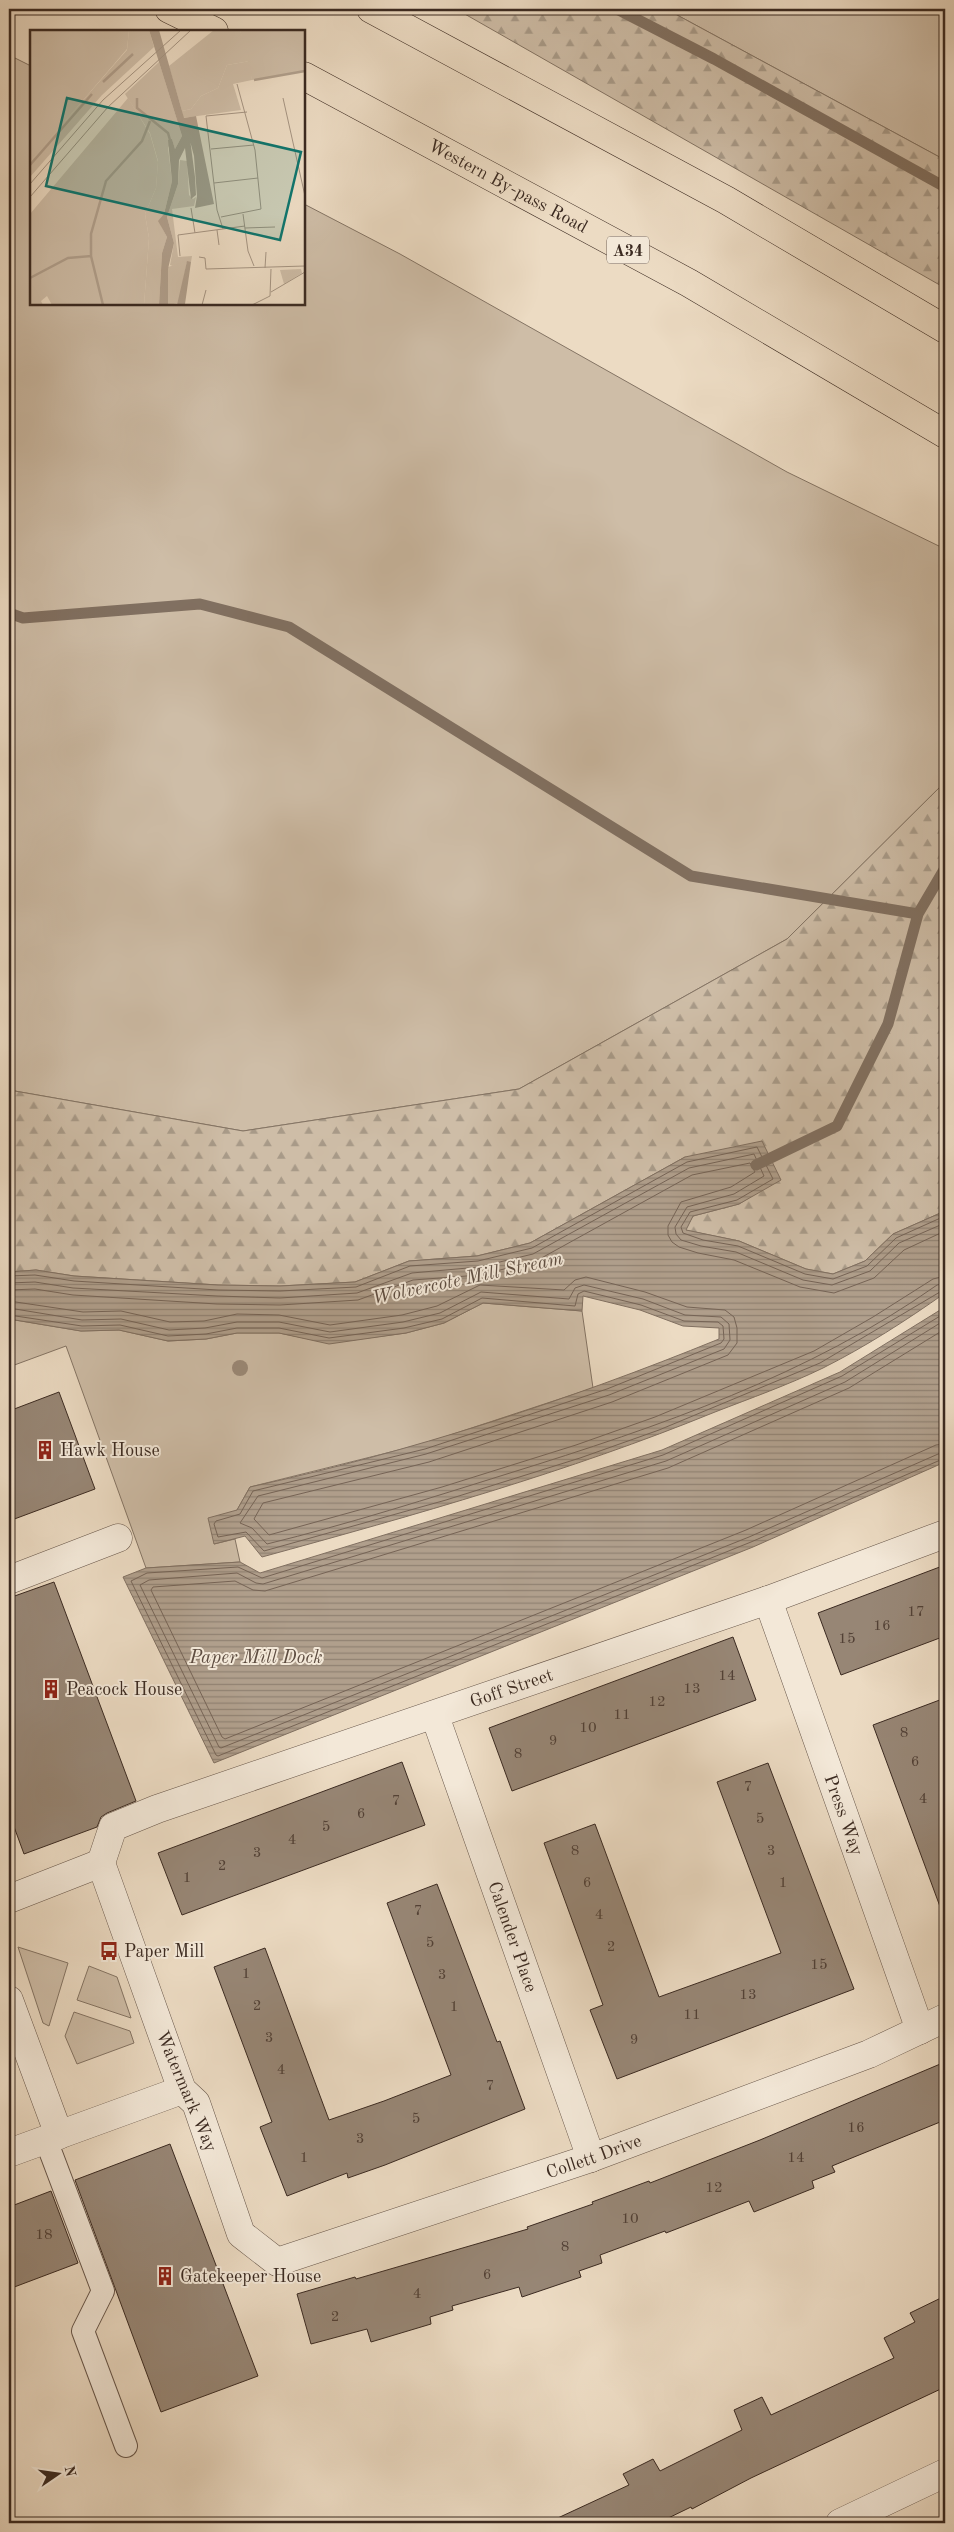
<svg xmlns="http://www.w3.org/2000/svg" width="954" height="2532" viewBox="0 0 954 2532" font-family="'Old Standard TT',serif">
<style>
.green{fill:#cebda7;stroke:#847464}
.forest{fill:url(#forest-firs);stroke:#847464}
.water{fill:url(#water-rules);stroke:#817061}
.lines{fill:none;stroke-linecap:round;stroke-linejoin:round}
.shore{stroke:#766456;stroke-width:1}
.stream{stroke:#817061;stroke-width:11}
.building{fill:#978675;stroke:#3b2a21}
.service-casing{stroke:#67564a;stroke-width:24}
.minor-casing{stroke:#67564a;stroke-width:29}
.trunk-casing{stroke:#3b2a21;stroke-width:29}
.service{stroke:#f3e8d8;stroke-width:22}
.minor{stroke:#f3e8d8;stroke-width:28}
.trunk{stroke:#ecdbc3;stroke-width:28}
.tree{fill:#9b8a79}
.labels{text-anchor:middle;stroke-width:4;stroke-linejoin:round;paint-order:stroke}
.number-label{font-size:15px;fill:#524136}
.shield{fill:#f3e8d8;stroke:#726358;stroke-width:1}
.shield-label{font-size:16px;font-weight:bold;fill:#3b2a21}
.street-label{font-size:18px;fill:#3b2a21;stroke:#f3e8d8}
.poi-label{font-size:18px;fill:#3b2a21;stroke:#f3e8d8;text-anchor:start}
.water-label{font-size:19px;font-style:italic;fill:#5e4d41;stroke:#f3e8d8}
.inset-river{fill:none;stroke:#b09f8c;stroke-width:2.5}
.inset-road{fill:none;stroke:#a59482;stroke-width:1}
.view{fill:#0f766e;fill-opacity:0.15;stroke:#0f766e;stroke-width:2.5}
.inset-edge{fill:none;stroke:#3b2a21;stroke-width:2.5}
</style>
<defs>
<pattern id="forest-firs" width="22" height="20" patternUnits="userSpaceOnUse" patternTransform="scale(1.25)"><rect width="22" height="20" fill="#cebda7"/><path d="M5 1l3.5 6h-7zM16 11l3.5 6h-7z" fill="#a89a88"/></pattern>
<pattern id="water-rules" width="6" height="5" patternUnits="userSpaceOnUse" patternTransform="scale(1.25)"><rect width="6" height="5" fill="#b09f8c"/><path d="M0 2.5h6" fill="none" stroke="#908272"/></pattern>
</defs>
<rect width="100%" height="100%" fill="#ecdbc3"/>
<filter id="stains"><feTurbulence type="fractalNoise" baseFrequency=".004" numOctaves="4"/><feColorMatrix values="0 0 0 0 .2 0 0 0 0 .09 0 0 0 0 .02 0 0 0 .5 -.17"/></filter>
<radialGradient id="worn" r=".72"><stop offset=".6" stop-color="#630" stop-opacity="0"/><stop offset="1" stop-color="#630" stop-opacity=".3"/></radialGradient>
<!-- green -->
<path class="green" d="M666 9H945V160Z
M9 55 31 66V304H304V204L400 254 787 472 945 549V782L787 939 519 1089 243 1131 9 1090Z
M483 1303 582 1311 593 1388 423 1444 250 1487 237 1510 214 1544 235 1539 240 1562 146 1568 66 1346 9 1367V1319L81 1331 119 1330 168 1341 206 1339 237 1333H279L329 1343 406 1333 444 1323Z
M18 1947 68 1963 49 2026 43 2023Z
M89 1966 117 1977 131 2018 77 2000Z
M74 2012 130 2031 134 2043 77 2064 65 2036Z"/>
<!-- forest -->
<path class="forest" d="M456 9H666L945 160V288Z
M945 782V1211L893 1234 865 1261 833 1274 806 1269 739 1241 685 1230 693 1216 739 1204 755 1194 685 1157 530 1243 477 1256 409 1261 355 1282 280 1286 218 1285 74 1276 36 1270 9 1272V1090L243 1131 519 1089 787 939Z"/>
<!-- water -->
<path class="water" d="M762 1141 781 1180 739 1204 693 1216 686 1230 739 1241 806 1269 833 1274 865 1261 893 1234 945 1211V1293C907 1320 865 1347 823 1368 788 1385 751 1398 715 1412 568 1472 415 1515 262 1557L245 1536 214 1544 208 1518 237 1510 250 1487C410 1452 567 1401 719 1339V1328L683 1326 640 1310 583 1296 582 1311 483 1303 444 1323 406 1333 329 1344 279 1333H237L206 1339 168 1341 119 1330 81 1331 9 1319V1272L36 1270 74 1276 218 1285 280 1286 355 1282 409 1261 477 1256 530 1243 685 1157Z
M945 1307V1462L753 1547 214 1763 123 1577 146 1568 240 1562 260 1573 662 1450 840 1372Z"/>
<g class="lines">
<!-- shore -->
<path class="shore" d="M9 1276 35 1275 74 1281 218 1290 280 1291 356 1287 410 1266 478 1261 532 1248 687 1162 757 1147 773 1179 737 1200 690 1212 681 1227 683 1233 703 1240 738 1246 805 1274 833 1279 867 1266 896 1238 945 1216
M9 1283 35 1282 73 1288 217 1296 280 1298 357 1293 412 1273 479 1267 533 1254 689 1168 754 1154 764 1176 734 1194 687 1207 675 1227 676 1234 681 1240 701 1246 736 1252 803 1280 832 1285 870 1271 899 1243 945 1223
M9 1290 35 1289 73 1295 217 1304 280 1305 358 1300 413 1280 480 1275 536 1261 692 1175 750 1163 755 1172 731 1187 681 1202 668 1226V1235L672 1242 679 1247 698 1253 734 1260 800 1287 834 1293 874 1278 904 1250 945 1231
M9 1301 83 1312 121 1311 170 1322 204 1321 237 1314 279 1315 330 1325 402 1315 437 1306 480 1285 564 1290 575 1280 586 1277 645 1292 687 1307 725 1310 734 1317 737 1328V1343L728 1355 612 1402 429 1462 263 1503 254 1519 269 1535 442 1487 576 1445 655 1417 814 1351 873 1317 933 1279 945 1276
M9 1308 82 1320 121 1319 169 1330 205 1328 237 1322H279L330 1332 403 1322 440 1313 481 1292 569 1299 575 1288 584 1285 643 1299 685 1315 721 1317 729 1324 730 1340 724 1349 609 1395 426 1454 258 1496 240 1523 252 1528 267 1544C349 1524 430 1498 510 1473 658 1427 810 1375 937 1285L945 1283
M945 1313 842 1376 663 1455 262 1578 238 1567 147 1573 131 1581 216 1755 218 1756 751 1542 945 1458
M9 1315 82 1326 120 1325 168 1336 206 1334 237 1328H279L329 1338 404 1328 442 1319 482 1298 575 1306 578 1294 584 1291 641 1305 684 1321 718 1322 723 1326 724 1339 721 1343 607 1389 425 1449 253 1491 240 1514 216 1521 214 1524 218 1537 246 1532 264 1551 446 1500 580 1458 659 1430 820 1363 945 1289
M945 1320 845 1382 666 1461 263 1584 256 1583 237 1573 149 1580 140 1585 219 1747 221 1748 749 1537 945 1451
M945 1329 849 1388 668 1468 265 1591 253 1590 235 1581 153 1587 151 1590 222 1737 225 1739 746 1530 936 1445 945 1444"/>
<!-- stream -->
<path class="stream" d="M617 9 714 59 945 187
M9 613 23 618 200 604 289 627 691 876 918 914
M756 1165 837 1126 888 1024 918 914 945 868"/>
</g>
<!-- building -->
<path class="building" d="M59 1392 95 1489 9 1521V1411Z
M945 1565V1636L841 1675 818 1613Z
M54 1582 136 1801 107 1813 101 1817 97 1827 24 1854 9 1813V1598Z
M733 1637 756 1700 512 1791 489 1728Z
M945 1698V1912H942L873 1725Z
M402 1762 425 1825 182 1915 158 1853Z
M768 1763 854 1989 617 2079 590 2010 603 2005 544 1843 595 1824 659 1997 781 1953 717 1782Z
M437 1884 497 2042 500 2041 525 2109 385 2165 348 2178 347 2173 287 2196 260 2127 272 2122 214 1967 265 1948 329 2120 384 2101 451 2075 387 1903Z
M945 2062V2120L832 2166 835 2172 812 2181 814 2188 754 2212 749 2201 666 2233 665 2231 600 2255 602 2263 579 2271 581 2277 522 2297 519 2287 452 2306 453 2310 430 2317 431 2324 371 2342 367 2329 311 2344 297 2294 355 2277 356 2279 528 2229 527 2227 593 2204 592 2202 649 2181 650 2183 760 2140Z
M170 2144 258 2376 161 2412 75 2180Z
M51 2191 78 2263 9 2289V2207Z
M945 2296V2387L751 2478 692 2509 691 2507 658 2523H547L629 2485 623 2474 653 2459 660 2471 742 2430 734 2410 762 2397 771 2415 894 2358 884 2338 915 2322 910 2313Z"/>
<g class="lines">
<!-- service casing -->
<g class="service-casing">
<path id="service" d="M46 2140 103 2291 83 2331 126 2446"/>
</g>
<!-- minor casing -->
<g class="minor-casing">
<g id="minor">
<path d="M9 1580 118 1538"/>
<path id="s1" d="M768 1600 920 2030"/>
<path id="s2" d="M435 1716 591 2158"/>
<path id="s3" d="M101 1863 182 2090 196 2103 241 2234 277 2262 591 2158 869 2054 945 2018"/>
<path id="s4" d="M101 1863 113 1827 157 1809 768 1600 945 1534"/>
<path d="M9 1899 101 1863"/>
<path d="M9 2000 59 2135"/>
<path d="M9 2153 182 2090"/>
<path d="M840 2523 945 2473"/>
</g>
</g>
<!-- trunk casing -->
<g class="trunk-casing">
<g id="trunk">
<path d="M169 9 214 31"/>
<path d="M371 9 726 200 945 329"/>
<path id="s5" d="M304 76 689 283 945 434"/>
</g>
</g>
<!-- service -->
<use href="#service" class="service"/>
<!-- minor -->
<use href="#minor" class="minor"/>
<!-- trunk -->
<use href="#trunk" class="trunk"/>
</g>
<!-- trees -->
<circle class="tree" cx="240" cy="1368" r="8"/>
<!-- icons -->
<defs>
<g id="building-bare" transform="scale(1.5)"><path d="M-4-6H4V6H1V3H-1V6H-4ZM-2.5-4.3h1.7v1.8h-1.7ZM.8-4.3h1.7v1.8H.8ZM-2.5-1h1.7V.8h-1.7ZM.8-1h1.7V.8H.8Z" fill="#8f2418" stroke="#f3e8d8" stroke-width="2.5" paint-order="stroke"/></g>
<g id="bus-bare" transform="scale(1.5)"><path d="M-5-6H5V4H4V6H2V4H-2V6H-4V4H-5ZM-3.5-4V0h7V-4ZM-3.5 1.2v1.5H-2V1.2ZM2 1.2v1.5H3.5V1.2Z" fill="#8f2418" stroke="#f3e8d8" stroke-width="2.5" paint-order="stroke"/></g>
</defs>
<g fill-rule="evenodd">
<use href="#building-bare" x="45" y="1450"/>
<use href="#building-bare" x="51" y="1689"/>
<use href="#bus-bare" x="109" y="1951"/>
<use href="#building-bare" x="165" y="2276"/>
</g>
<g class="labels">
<!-- number labels -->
<g class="number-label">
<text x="916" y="1616">17</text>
<text x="882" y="1630">16</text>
<text x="847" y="1643">15</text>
<text x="727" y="1680">14</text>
<text x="692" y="1693">13</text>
<text x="657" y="1706">12</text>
<text x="622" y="1719">11</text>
<text x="588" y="1732">10</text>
<text x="904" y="1737">8</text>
<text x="553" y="1745">9</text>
<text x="518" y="1758">8</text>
<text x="915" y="1766">6</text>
<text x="748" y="1791">7</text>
<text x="923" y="1803">4</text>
<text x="396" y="1805">7</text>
<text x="361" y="1818">6</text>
<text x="760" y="1823">5</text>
<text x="326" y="1831">5</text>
<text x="292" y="1844">4</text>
<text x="575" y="1855">8</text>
<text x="771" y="1855">3</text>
<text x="257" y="1857">3</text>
<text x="222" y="1870">2</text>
<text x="187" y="1882">1</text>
<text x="587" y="1887">6</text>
<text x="783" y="1887">1</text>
<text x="418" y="1915">7</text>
<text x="599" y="1919">4</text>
<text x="430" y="1947">5</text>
<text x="611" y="1951">2</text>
<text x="819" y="1969">15</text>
<text x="246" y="1978">1</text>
<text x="442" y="1979">3</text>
<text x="748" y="1999">13</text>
<text x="257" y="2010">2</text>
<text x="454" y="2011">1</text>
<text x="692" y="2019">11</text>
<text x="269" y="2042">3</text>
<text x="634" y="2044">9</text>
<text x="281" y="2074">4</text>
<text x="490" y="2090">7</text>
<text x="416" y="2123">5</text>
<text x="856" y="2132">16</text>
<text x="360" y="2143">3</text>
<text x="304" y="2162">1</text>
<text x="796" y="2162">14</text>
<text x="714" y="2192">12</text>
<text x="630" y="2223">10</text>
<text x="44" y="2239">18</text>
<text x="565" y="2251">8</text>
<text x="487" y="2279">6</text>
<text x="417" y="2298">4</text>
<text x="335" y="2321">2</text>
</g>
<!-- shield labels -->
<rect class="shield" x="607" y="236.5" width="42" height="27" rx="4"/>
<g class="shield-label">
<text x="628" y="256">A34</text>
</g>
<!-- street labels -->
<g class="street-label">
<text dy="6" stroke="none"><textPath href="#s5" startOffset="232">Western By-pass Road</textPath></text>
<text dy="6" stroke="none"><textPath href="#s4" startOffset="460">Goff Street</textPath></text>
<text dy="6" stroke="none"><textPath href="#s1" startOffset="228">Press Way</textPath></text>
<text dy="6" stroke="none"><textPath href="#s2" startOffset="234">Calender Place</textPath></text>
<text transform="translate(187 2091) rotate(67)" y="6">Watermark Way</text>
<text dy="6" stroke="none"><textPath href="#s3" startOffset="778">Collett Drive</textPath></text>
</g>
<!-- poi labels -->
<g class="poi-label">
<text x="60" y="1456">Hawk House</text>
<text x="66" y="1695">Peacock House</text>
<text x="124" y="1957">Paper Mill</text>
<text x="180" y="2282">Gatekeeper House</text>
</g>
<!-- water labels -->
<g class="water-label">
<text transform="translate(467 1277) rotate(-12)" y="7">Wolvercote Mill Stream</text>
<text x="256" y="1663">Paper Mill Dock</text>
</g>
</g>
<!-- overview -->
<g transform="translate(30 30)">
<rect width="275" height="275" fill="#ecdbc3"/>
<path d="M0 0H99L97 19 0 132ZM210 0H275V41L222 50ZM98 68 120 104 128 132 126 158 115 184 119 208 114 275H22L17 266 11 271 13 275H0V184ZM150 130 157 131 159 165 163 169 166 167 164 176 142 179 148 227 162 226 161 232 143 236 140 235 144 213 137 187 148 154ZM271 239 272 243 254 254 250 240Z" fill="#cebda7"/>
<path d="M99 0H119L124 17 72 65 0 147V132L8 122 97 20ZM184 0H210L220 31 197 35 188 58 171 66 161 79 152 81 139 36ZM129 32 152 106 145 119 142 109 138 118 142 151 131 196 137 207 132 223 129 275H114L119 208 115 184 126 158 128 131 120 103 95 64ZM157 231 149 273 138 275V237Z" fill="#cebda7"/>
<path d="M220 31 222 50 203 54 211 80 153 88 152 81 161 79 171 66 188 58 197 35Z" fill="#cebda7"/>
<path d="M119 0H129L160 109 165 147 166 165 161 169 155 118 149 130 148 154 137 187 144 213 138 239V275H129L132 223 137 207 128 191 134 184 142 151 138 110 142 109 145 119 152 106ZM166 86 184 174 165 178 167 166 164 126 154 88ZM157 231 161 232 155 274 147 275Z" fill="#b09f8c"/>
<path class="inset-river" d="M224 50 275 41M73 52 103 24M107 68V78L138 103 140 110M0 135 62 64M61 226V204L76 151 112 111 120 91M0 248 38 228 61 226 73 275"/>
<path class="inset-road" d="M253 68 275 166M181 119 224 115M184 153 228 148M0 154 73 70 151 0M0 167 78 77 161 0M161 178 165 203M213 184 218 221 224 236M191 187 231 179 225 120 207 54M215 198 245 197M193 199 187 180 176 86 217 82M187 200 189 215M150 226 148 205 215 196M169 227 175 228 176 239 275 236M235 238 236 222M241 262 275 242M172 275 176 260M222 275 240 266 241 239"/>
<path class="view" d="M37 68 271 122 250 210 16 156Z"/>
<rect width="275" height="275" class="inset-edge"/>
</g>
<!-- margin -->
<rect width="954" height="2532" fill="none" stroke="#ecdbc3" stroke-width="30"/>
<rect x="10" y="10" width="934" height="2512" fill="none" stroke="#3b2a21" stroke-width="2.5"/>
<rect x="15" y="15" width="924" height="2502" fill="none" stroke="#3b2a21"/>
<!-- north arrow -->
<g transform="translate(58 2474) rotate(77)" stroke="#f3e8d8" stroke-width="4" paint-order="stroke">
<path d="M0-4L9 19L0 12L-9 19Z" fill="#3b2a21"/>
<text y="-8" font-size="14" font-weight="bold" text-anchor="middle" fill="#3b2a21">N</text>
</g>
<rect width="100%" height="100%" filter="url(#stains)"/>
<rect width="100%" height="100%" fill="url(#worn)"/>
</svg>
